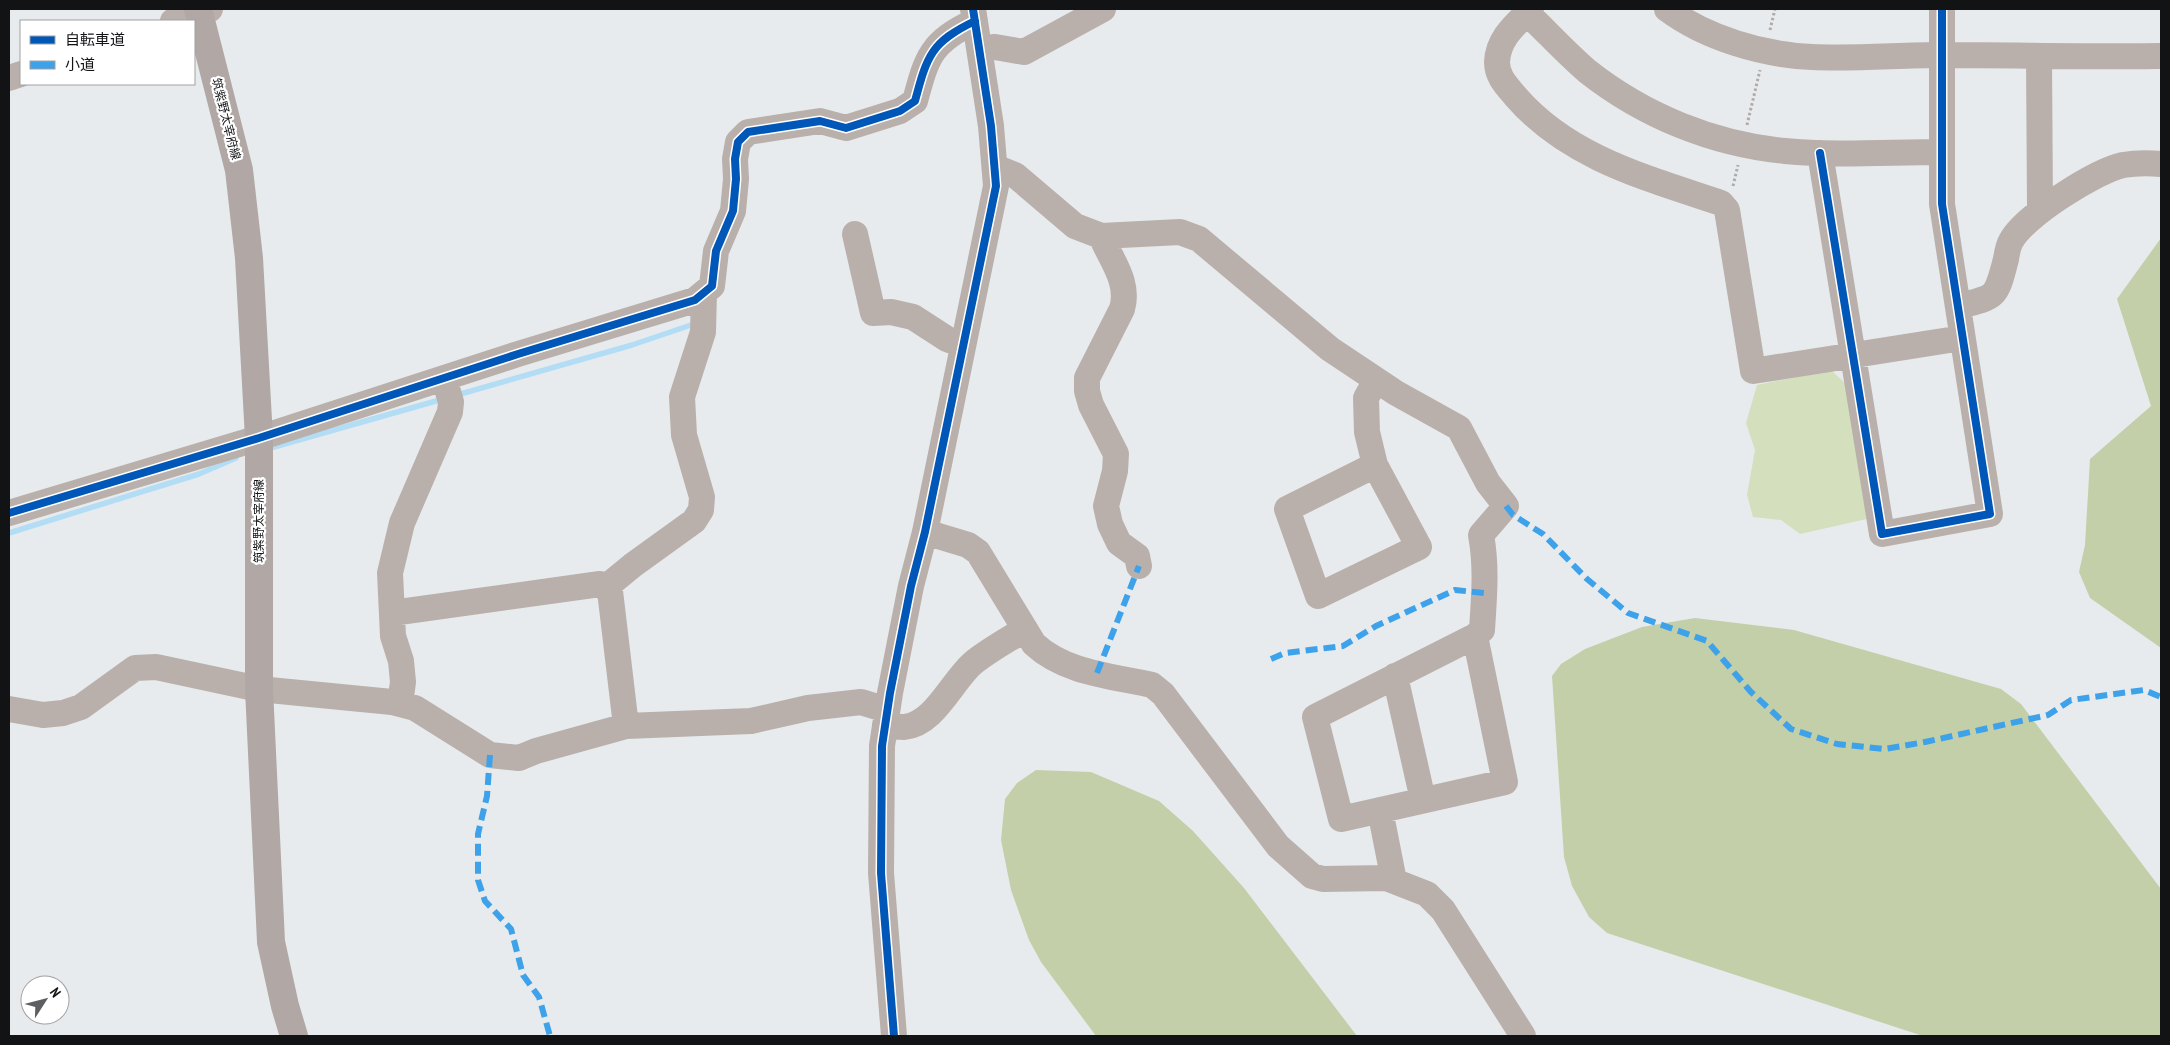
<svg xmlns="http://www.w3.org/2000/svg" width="2170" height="1045" viewBox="0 0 2170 1045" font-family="'PT Sans Narrow','Noto Sans JP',sans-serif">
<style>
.green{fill:#d4dfbd}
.forest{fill:#c3cfa9}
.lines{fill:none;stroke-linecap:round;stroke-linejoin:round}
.stream{stroke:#b2ddf5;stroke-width:5.5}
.path{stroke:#b0aaa9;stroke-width:3;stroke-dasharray:2.5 2.5;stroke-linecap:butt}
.minor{stroke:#b9b0ac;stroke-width:26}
.major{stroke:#b1a7a5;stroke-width:28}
.quiet{stroke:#3da2ea;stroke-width:6;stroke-dasharray:12 6;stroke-linecap:butt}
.cycleway-casing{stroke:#fff;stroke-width:11}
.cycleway{stroke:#0057b8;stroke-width:8}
.labels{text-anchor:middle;stroke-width:4.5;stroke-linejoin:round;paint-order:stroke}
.street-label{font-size:12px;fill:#121315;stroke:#fff}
</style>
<rect width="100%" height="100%" fill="#e8ebed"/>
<!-- green -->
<path class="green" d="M1831 370 1846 384 1871 518 1800 534 1781 520 1753 517 1747 495 1755 450 1746 423 1757 385Z"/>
<!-- forest -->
<path class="forest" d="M2161 238V648L2090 598 2079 572 2085 545 2090 459 2151 406 2117 299Z
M1695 618 1794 630 2001 689 2021 704 2161 889V1036H1923L1607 933 1589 917 1572 886 1564 857 1552 676 1561 664 1585 649 1642 627Z
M1036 770 1091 772 1159 801 1193 831 1244 888 1357 1036H1096L1041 962 1029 940 1011 890 1001 840 1005 799 1017 783Z"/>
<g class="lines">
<!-- stream -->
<path class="stream" d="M457 395 632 345 697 323
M267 449 443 399
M9 533 199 474 236 458"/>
<!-- path -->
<path class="path" d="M1770 30 1775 9
M1747 125 1760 70
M1733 186 1738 165"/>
<!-- minor -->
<path class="minor" d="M1531 9C1516 24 1498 38 1497 62 1497 77 1507 86 1516 97 1569 158 1647 178 1721 203L1727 210 1753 371 1962 338
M1667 9C1706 38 1763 55 1812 57 1855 59 1899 55 1941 55 2015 55 2088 57 2161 56
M1527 13C1547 32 1566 53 1587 71 1644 116 1713 144 1785 151 1836 156 1889 152 1941 152
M173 21 210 9
M980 49 995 47 1024 52 1103 9
M2039 57 2040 210
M9 78 21 74
M1820 153 1882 534 1990 514 1942 204V9
M995 167 1015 175 1075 226 1101 236 1180 232 1199 239 1330 349 1396 393 1459 428 1488 483 1506 506 1481 535C1487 567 1484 598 1482 630L1475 636
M855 234 873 313 891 312 913 317 947 339 963 345
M1101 236C1111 260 1130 282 1122 309L1087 378V391L1091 405 1116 454 1115 471 1106 506 1110 524 1119 543 1137 556 1139 566
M1958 306C1997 297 1996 298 2006 259 2007 253 2008 246 2011 241 2024 216 2096 171 2123 165 2135 163 2149 163 2161 164
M1375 465 1287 509 1318 596 1419 547 1375 465 1367 432 1366 398 1376 380
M9 513 259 438 518 354 695 300 712 286 716 251 733 211 736 179 735 159 738 142 748 132 820 121 846 128 900 111 915 101C927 56 931 42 975 21
M925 532 968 545 978 552 1034 644C1065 673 1112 676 1152 685L1163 694 1278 846 1312 876 1323 879 1386 878 1427 894 1443 910 1523 1036
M605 588 633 565 694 521 701 510 702 497 684 435 682 397 703 332 704 293
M392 613 600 584 610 591 626 726
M1475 636 1505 782 1341 819 1315 717Z
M1395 676 1423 800
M400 704 403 682 401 661 393 636 390 573 402 523 450 412 451 402 444 378
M9 709 43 715 63 713 81 707 135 668 156 667 259 689 392 702 415 708 490 755 519 758 536 751 626 726 751 721 808 708 861 702 887 710
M885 725C891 726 898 727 904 727 934 725 952 681 973 663 989 650 1008 640 1025 629
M1380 810 1394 881
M894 1036 881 873 882 746 890 693 911 586 925 532 996 186 991 126 973 9"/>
<!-- major -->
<path class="major" d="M198 9 239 170 249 258 259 438V689L271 942 285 1006 294 1036"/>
<!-- quiet -->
<path class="quiet" d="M1506 506 1513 515 1543 534 1587 579 1628 613 1707 641 1751 692 1791 729 1837 744 1885 749 1925 742 2048 715 2071 700 2144 690 2161 697
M1271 659 1285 653 1343 646 1376 626 1455 590 1484 593
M1097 673 1139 566
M490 755 487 796 478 834V880L485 901 511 929 523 975 539 997 550 1036"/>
<!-- cycleway casing -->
<g class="cycleway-casing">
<path id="cycleway" d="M1820 153 1882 534 1990 514 1942 204V9
M9 513 259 438 518 354 695 300 712 286 716 251 733 211 736 179 735 159 738 142 748 132 820 121 846 128 900 111 915 101C927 56 931 42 975 21
M894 1036 881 873 882 746 890 693 911 586 925 532 996 186 991 126 973 9"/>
</g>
<!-- cycleway -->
<use href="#cycleway" class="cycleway"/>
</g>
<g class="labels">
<!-- street labels -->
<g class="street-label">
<text transform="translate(226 119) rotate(76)" y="4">筑紫野太宰府線</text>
<text transform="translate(259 521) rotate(-90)" y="4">筑紫野太宰府線</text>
</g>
</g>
<!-- border -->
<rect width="2170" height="1045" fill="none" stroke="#121315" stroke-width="20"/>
<!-- legend -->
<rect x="20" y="20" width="175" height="65" fill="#ffffff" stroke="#a0a1a1"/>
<rect x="30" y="36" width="25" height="8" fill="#0057b8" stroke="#a0a1a1"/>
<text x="65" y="45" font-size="15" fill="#121315">自転車道</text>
<rect x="30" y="61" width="25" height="8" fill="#3da2ea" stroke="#a0a1a1"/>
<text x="65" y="70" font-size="15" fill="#121315">小道</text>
<!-- north arrow -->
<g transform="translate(45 1000) rotate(54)"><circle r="24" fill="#ffffff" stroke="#a0a1a1"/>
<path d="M0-4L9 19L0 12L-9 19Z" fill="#5d5f61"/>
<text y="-8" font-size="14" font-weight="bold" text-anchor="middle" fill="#121315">N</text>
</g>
</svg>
